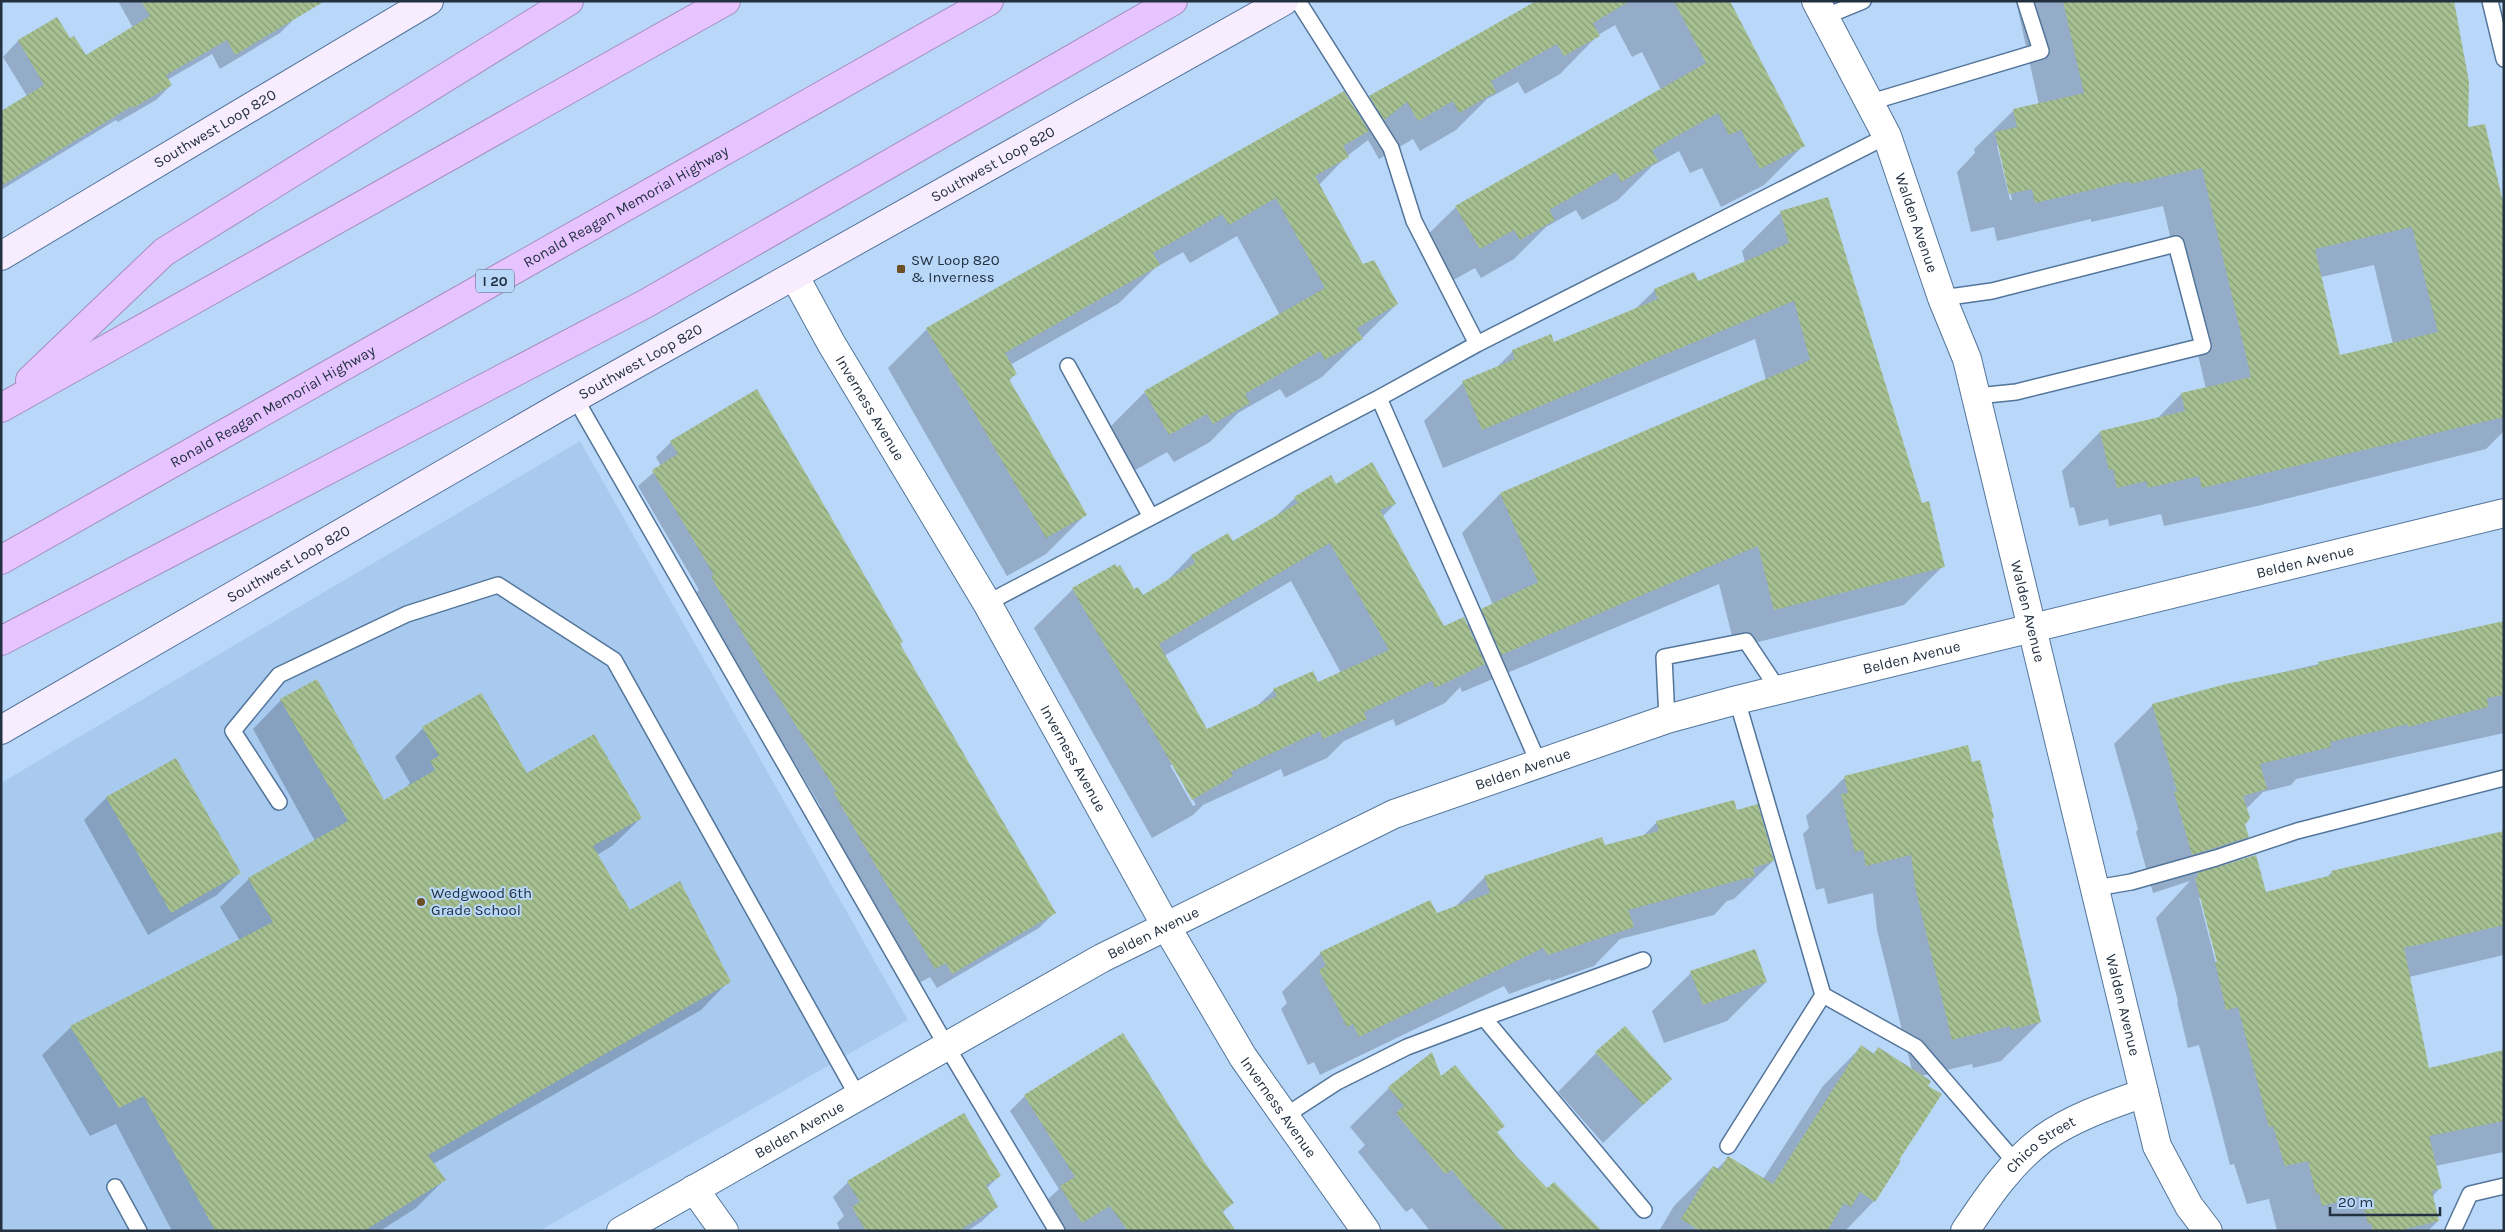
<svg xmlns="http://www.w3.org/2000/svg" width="2505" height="1232" viewBox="0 0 2505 1232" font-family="Karla,sans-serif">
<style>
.built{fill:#a8caef}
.shadow{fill:#0003;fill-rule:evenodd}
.building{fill:url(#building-back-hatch);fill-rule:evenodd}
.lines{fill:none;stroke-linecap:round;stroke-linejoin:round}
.service-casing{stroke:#53759a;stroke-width:18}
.minor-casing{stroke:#53759a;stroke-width:30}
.secondary-casing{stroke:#53759a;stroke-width:30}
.motorway-casing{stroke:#a290bc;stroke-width:30}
.service{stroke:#fff;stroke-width:15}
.minor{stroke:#fff;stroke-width:28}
.secondary{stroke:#f8edff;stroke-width:28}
.motorway{stroke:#e7c3ff;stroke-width:28}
.poi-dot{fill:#6e4e24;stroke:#b9d7f9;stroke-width:2}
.labels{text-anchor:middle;stroke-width:4;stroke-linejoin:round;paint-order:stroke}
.shield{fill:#b9d7f9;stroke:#4f6278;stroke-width:1}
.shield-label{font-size:14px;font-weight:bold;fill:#223040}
.street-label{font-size:15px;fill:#223040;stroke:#b9d7f9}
.poi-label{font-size:15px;fill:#223040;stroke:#b9d7f9;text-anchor:start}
</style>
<defs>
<pattern id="building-back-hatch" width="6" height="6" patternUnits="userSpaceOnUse" patternTransform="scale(1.25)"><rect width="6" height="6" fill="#a6c091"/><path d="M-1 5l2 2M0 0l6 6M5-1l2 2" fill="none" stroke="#879c78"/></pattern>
</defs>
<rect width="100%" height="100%" fill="#b9d7f9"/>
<!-- built -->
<path class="built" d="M580 441 908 1020 539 1231H1V783Z"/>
<!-- shadow -->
<path class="shadow" d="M118 1H285L295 18 280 33 220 69 212 54 167 80 171 85 156 100 118 122 116 120 1 190V112L27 96 3 57 18 41 57 19 70 40 85 57 133 28Z
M1538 1H1729L1803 146 1764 185 1721 207 1702 168 1690 173 1679 151 1652 166 1618 200 1582 220 1576 210 1546 227 1514 259 1481 278 1475 268 1441 287 1417 245 1456 207 1661 90 1642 52 1632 57 1615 25 1598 35 1560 74 1525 94 1518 82 1487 99 1456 130 1420 151 1413 139 1379 159 1368 140 1347 156 1319 185 1363 266 1397 304 1322 377 1286 398 1280 389 1238 413 1210 442 1174 462 1167 452 1130 473 1106 431 1145 392 1280 315 1237 236 1190 263 1183 252 1155 268 1119 303 1010 365 1015 374 1009 381 1085 515 1046 554 1007 576 888 368 927 329 1355 112 1370 97Z
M2016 1H2432L2467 128 2504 222V431L2486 449 2257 506 2164 526 2161 514 2109 526 2108 519 2079 526 2074 507 2070 508 2062 471 2100 432 2157 419 2181 394 2206 389 2163 206 2091 222V219L1997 241 1994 227 1971 232 1957 172 1975 153 1974 149 2013 111 2039 105ZM1999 143 2012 200H2010L1997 146ZM2374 265 2393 344 2339 357 2321 277Z
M1780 213 1921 504 1943 566 1904 605 1735 648 1719 584 1462 692 1460 687 1445 703 1396 726 1393 719 1344 741 1327 758 1284 777 1281 769 1203 805 1193 815 1152 838 1034 628 1073 589 1133 591 1142 597 1165 583 1191 556 1228 534 1233 543 1273 519 1295 498 1336 485 1395 504 1382 517 1443 628 1467 625 1482 610 1493 605 1462 533 1500 494 1766 380 1755 339 1443 468 1424 421 1463 383 1495 369 1513 351 1554 343 1633 311 1655 290 1698 283 1745 263 1742 251ZM1291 581 1341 673 1317 684 1274 690 1256 707 1206 730 1164 656ZM1170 765H1173L1196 805 1193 806Z
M671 442 899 645 1054 913 1039 928 937 988 930 977 919 983 820 809 821 807 756 698 697 592 699 590 638 486 661 466 656 457Z
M2504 622V733L2296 779 2291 785 2263 792 2246 809 2244 825 2248 837 2216 868 2265 893 2326 878 2331 873 2504 833V955L2409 977 2428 1070 2504 1051V1152L2435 1166 2440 1188 2432 1197 2438 1221 2428 1231H2277L2269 1199 2247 1204 2234 1164 2230 1165 2199 1045 2188 1048 2177 1002 2178 1001 2156 918 2190 881 2153 893 2136 832 2138 829 2114 744 2153 705 2227 685ZM2199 898H2201L2220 968H2217Z
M281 700 384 801 403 791 410 783 395 757 423 728 527 775 641 818 612 846 597 855 629 912 729 981 701 1010 433 1164 444 1180 416 1208 380 1231H172L116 1124 90 1136 42 1055 71 1027 240 941 220 907 249 879 315 841 253 729Z
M175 759 239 873 217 895 148 935 84 820 106 798Z
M1845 777 1991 820 2040 1022 2001 1061 1973 1068 1972 1064 1921 1076 1898 1160 1874 1201 1845 1231H1659L1674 1206 1713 1167 1717 1169 1728 1158 1763 1179 1823 1086 1861 1047 1873 1054 1878 1049 1912 1070 1877 930 1873 893 1828 904 1824 888 1816 890 1803 834 1809 828 1806 816Z
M1736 811 1773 861 1734 899 1727 901 1714 915 1620 939 1594 966 1551 981 1550 979 1509 994 1504 986 1320 1075 1314 1062 1308 1065 1281 1009 1287 1003 1282 992 1321 953 1430 901 1436 914 1455 907 1485 877 1642 837 1657 822Z
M1691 973 1766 982 1727 1021 1664 1043 1652 1011Z
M1596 1053 1670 1079 1603 1143 1558 1092Z
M1440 1078 1503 1126 1496 1133 1515 1157 1547 1190 1600 1231H1430L1412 1208 1406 1212 1358 1152 1365 1145 1350 1127 1389 1088Z
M1025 1096 1204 1163 1232 1203 1222 1213 1235 1231H1063L1045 1202 1059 1189 1010 1111Z
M999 1176 986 1189 997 1207 981 1222 967 1231H840L837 1223 844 1216 833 1197 848 1182Z"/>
<!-- building -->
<path class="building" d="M141 1H325L235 55 227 40 166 75 172 85 133 108 132 106 1 186V111L44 85 18 40 57 17 70 38 74 36 86 55 150 16Z
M1536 1H1630L1593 23 1600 36 1564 56 1557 44 1491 81 1496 92 1459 113 1453 101 1418 121 1407 102 1384 120 1369 96Z
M1674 1H1730L1805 146 1760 169 1741 130 1729 135 1718 113 1652 150 1658 161 1621 182 1616 172 1549 210 1555 220 1520 240 1514 230 1480 249 1455 206 1706 63Z
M2063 1H2454L2469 82 2468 127 2485 124 2504 207V417L2202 488 2199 476 2148 488 2146 481 2117 488 2113 469 2109 470 2100 431 2185 411 2181 393 2251 377 2202 168 2130 184 2129 181 2035 203 2032 189 2009 194 1995 132 2017 127 2013 109 2084 93ZM2412 227 2438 332 2340 355 2315 249Z
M1344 91 1369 131 1343 146 1349 157 1315 176 1363 264 1374 260 1398 304 1357 328 1363 339 1325 360 1320 351 1245 394 1250 403 1213 424 1207 414 1169 435 1144 391 1325 288 1276 198 1229 225 1222 214 1153 253 1160 265 1005 353 1017 374 1009 379 1087 515 1046 538 926 328Z
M1828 197 1922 503 1929 501 1945 567 1774 610 1758 546 1501 655 1481 609 1538 582 1500 493 1810 360 1794 301 1482 430 1462 381 1515 359 1512 350 1551 334 1554 342 1658 299 1654 289 1694 272 1698 281 1789 243 1780 211Z
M757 389 903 642 900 644 1056 913 952 974 946 963 935 969 834 793 836 791 770 683 711 576 714 575 652 470 678 454 670 441Z
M1372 462 1396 504 1380 510 1444 626 1464 617 1485 664 1435 688 1432 681 1364 712 1367 719 1323 739 1320 731 1231 772 1233 776 1192 800 1072 588 1115 564 1117 567 1120 565 1134 589 1138 587 1143 595 1195 563 1191 555 1228 533 1233 541 1298 503 1294 497 1331 475 1336 484ZM1330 543 1389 650 1318 682 1313 671 1273 689 1277 696 1207 729 1159 644Z
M2504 621V695L2487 698 2488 707 2408 727V724L2330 742 2331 747 2260 764 2267 789 2243 796 2250 818 2245 825 2249 837 2192 855 2174 792 2177 791 2152 704 2226 684 2319 665 2318 662Z
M317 679 384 800 435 770 430 761 439 756 422 727 481 693 527 773 594 734 642 818 593 846 630 910 680 881 731 982 428 1155 446 1180 364 1231H215L144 1096 119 1108 70 1026 273 922 248 878 348 821 280 699Z
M1968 745 1972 762 1980 760 1994 818 1992 819 2041 1022 2011 1030 2010 1026 1952 1040 1916 891 1911 855 1866 866 1863 850 1855 852 1841 794 1848 793 1844 776Z
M176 758 241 873 171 913 106 797Z
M1734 800 1737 810 1758 804 1774 861 1753 868 1755 876 1628 910 1634 927 1548 955 1543 948 1359 1037 1353 1024 1347 1027 1319 970 1326 966 1320 952 1430 900 1437 913 1490 893 1484 876 1602 837 1605 845 1659 831 1656 821Z
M2504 831V925L2404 948 2429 1068 2504 1050V1121L2429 1136 2442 1188 2432 1191 2439 1221 2398 1231H2373L2371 1223 2368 1224 2361 1196 2322 1206 2319 1193 2316 1194 2308 1161 2285 1166 2273 1126 2269 1127 2238 1007 2226 1010 2215 962H2217L2195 878 2198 877 2197 873 2256 855 2266 892 2332 875 2331 871Z
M1755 949 1767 982 1703 1005 1690 971Z
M1625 1026 1672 1079 1643 1105 1595 1052Z
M1123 1033 1205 1163 1234 1203 1222 1211 1236 1231H1128L1110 1206 1082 1223 1060 1186 1075 1177 1024 1095Z
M1861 1045 1874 1054 1878 1047 1931 1081 1928 1086 1942 1094 1899 1160 1901 1161 1875 1202 1860 1192 1851 1207 1844 1203 1827 1231H1700L1681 1219 1713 1166 1720 1170 1728 1156 1773 1184Z
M1432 1052 1441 1076 1455 1065 1505 1126 1497 1132 1516 1156 1547 1188 1554 1182 1602 1231H1506L1475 1200 1452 1170 1445 1174 1396 1113 1404 1106 1388 1087Z
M964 1113 1001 1176 986 1185 998 1207 958 1231H866L852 1207 860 1202 847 1181Z"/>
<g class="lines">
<!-- service casing -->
<g class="service-casing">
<path id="service" d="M1298 1 1391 148 1414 221 1477 344
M2490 1 2504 59
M1824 17 1863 1
M1871 102 2041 51 2025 1
M1942 298 1992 291 2176 244 2203 346 2016 392 1977 396
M1068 366 1151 517
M575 398 946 1045 1057 1231
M1379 398 1539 764
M987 603 1379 398 1477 344 1887 136
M1737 700 1823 995 1916 1047 2016 1163
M1667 719 1664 657 1746 641 1778 689
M279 802 233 731 279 675 407 614 498 585 614 660 857 1095
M2096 888 2131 882 2216 858 2297 831 2504 778
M1484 1018 1643 960
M1285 1116 1337 1082 1407 1047 1484 1018 1644 1210
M1728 1146 1823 995
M115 1187 139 1231
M2453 1231 2470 1194 2504 1186"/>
</g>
<!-- minor casing -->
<g class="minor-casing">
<g id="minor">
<path id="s1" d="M1816 1 1887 136 1942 298 1967 359 2157 1146 2189 1206 2208 1231"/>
<path id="s2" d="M795 277 831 343 987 603 1166 926 1243 1057 1366 1231"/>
<path d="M694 1189 724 1231"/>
<path id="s3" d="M621 1231 1102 958 1394 814 1667 719 1737 700 2504 513"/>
<path id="s4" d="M1965 1231C1987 1198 2011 1162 2044 1138 2074 1117 2110 1105 2144 1093"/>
</g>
</g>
<!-- secondary casing -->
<g class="secondary-casing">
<g id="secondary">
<path id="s5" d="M1 256 429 1"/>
<path id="s6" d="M1 730 561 406 1284 1"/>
</g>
</g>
<!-- motorway casing -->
<g class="motorway-casing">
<g id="motorway">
<path d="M30 380 164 252 569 1"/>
<path d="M1 408 726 1"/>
<path id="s7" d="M1 560 989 1"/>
<path d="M1 641 645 304 1173 1"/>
</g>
</g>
<!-- service -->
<use href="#service" class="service"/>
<!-- minor -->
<use href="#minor" class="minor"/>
<!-- secondary -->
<use href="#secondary" class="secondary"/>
<!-- motorway -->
<use href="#motorway" class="motorway"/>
</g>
<!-- markers -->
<g class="poi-dot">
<rect x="896" y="264" width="10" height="10" rx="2.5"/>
<circle cx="421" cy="902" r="5"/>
</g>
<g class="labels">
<!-- shield labels -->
<rect class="shield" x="476" y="269.5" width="38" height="23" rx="4"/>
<g class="shield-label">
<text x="495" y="286">I 20</text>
</g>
<!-- street labels -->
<g class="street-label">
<text dy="5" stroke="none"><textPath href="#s5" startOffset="249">Southwest Loop 820</textPath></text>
<text dy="5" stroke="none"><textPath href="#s6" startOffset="1142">Southwest Loop 820</textPath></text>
<text dy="5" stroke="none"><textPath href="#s7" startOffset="718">Ronald Reagan Memorial Highway</textPath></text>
<text dy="5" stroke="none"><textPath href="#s1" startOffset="244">Walden Avenue</textPath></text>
<text dy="5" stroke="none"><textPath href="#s6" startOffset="738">Southwest Loop 820</textPath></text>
<text dy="5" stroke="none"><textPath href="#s7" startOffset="312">Ronald Reagan Memorial Highway</textPath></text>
<text dy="5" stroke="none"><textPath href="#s2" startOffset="151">Inverness Avenue</textPath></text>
<text dy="5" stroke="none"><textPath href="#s3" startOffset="1825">Belden Avenue</textPath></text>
<text dy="5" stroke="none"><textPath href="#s6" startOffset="332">Southwest Loop 820</textPath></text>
<text dy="5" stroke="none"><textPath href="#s1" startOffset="649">Walden Avenue</textPath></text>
<text dy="5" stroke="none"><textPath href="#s3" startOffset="1420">Belden Avenue</textPath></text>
<text dy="5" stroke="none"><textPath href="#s2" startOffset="556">Inverness Avenue</textPath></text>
<text dy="5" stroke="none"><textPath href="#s3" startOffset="1015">Belden Avenue</textPath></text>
<text dy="5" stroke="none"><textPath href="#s3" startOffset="610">Belden Avenue</textPath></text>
<text dy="5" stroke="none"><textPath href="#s1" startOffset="1054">Walden Avenue</textPath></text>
<text dy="5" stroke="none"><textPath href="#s2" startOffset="961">Inverness Avenue</textPath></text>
<text dy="5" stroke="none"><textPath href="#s3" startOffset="205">Belden Avenue</textPath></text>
<text dy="5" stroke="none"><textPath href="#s4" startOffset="116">Chico Street</textPath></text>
</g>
<!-- poi labels -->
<g class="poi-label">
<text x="911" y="265">SW Loop 820<tspan x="911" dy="17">&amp; Inverness</tspan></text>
<text x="431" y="898">Wedgwood 6th<tspan x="431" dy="17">Grade School</tspan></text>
</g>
</g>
<!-- border -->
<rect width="2505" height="1232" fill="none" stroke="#223040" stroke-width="5"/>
<!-- scale -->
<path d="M2330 1207v8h110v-8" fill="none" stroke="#223040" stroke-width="2.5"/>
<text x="2338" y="1207" font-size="15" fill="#223040" stroke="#b9d7f9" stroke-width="4" paint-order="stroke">20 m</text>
</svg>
